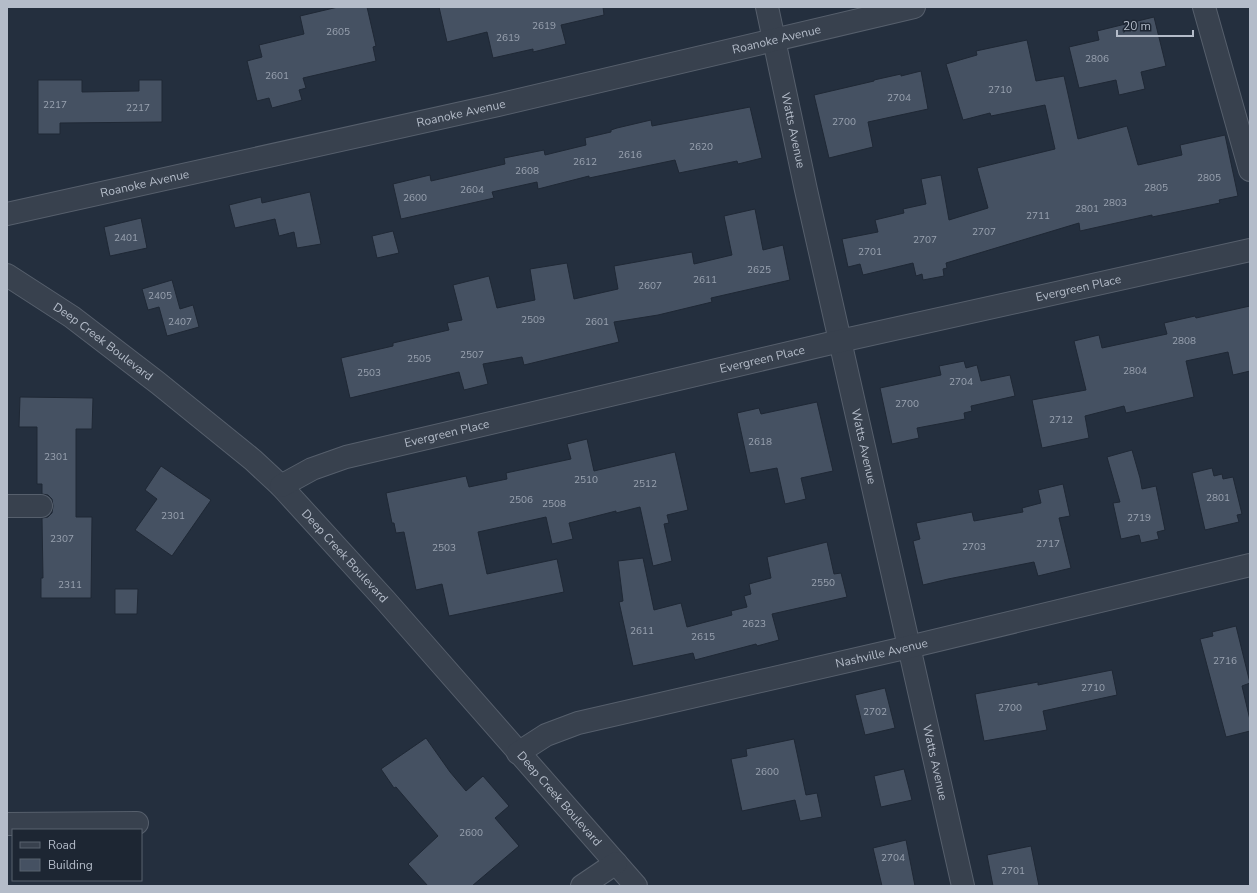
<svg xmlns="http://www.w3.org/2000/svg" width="1257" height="893" viewBox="0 0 1257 893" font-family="'Nunito Sans',sans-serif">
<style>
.building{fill:#455162;stroke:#1f2835}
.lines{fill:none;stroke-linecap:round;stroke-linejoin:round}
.minor-casing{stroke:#565f6c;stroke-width:24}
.minor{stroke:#38414e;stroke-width:22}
.labels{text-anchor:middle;stroke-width:3;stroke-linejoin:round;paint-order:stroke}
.number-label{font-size:10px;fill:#98a1af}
.street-label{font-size:12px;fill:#b4bcc9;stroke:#1d2633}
</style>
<rect width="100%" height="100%" fill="#242f3e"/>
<!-- building -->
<path class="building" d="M338 7H367L376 46 373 47 376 61 303 78 306 88 299 90 302 100 272 108 269 98 257 101 247 61 262 57 259 45 304 34 300 16Z
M439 7H603L604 15 561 25 566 44 533 52V49L493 58 487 32 447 42Z
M1154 17 1166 66 1141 72 1145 89 1119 95 1116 80 1079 88 1069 47 1099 40 1097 31Z
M1027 40 1036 81 1064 76 1078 139 1127 126 1138 165 1182 155 1180 145 1225 135 1238 196 1219 200 1220 203 1152 217V215L1080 231 1079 223 946 263 947 268 943 269 944 276 923 280 922 274 916 276 913 263 863 275 860 264 848 267 842 239 878 232 875 220 904 213 903 209 926 204 921 179 941 175 949 220 988 208 977 168 1055 149 1045 105 991 116 990 113 963 120 946 64 977 55 976 51Z
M921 71 928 109 868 122 873 147 829 158 814 95 874 81V80L901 74V76Z
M38 80H82V92L139 91V80H162V122L60 123V134H38Z
M750 107 762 158 738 164 737 161 679 173 675 160 589 178V176L538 189 537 182 492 192 494 198 401 219 393 184 430 175 431 181 505 164 504 158 544 150 545 155 586 145 585 138 611 132V130L617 128 651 120 652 126Z
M310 192 321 244 297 248 294 232 279 236 275 219 235 228 229 205 261 197 262 203Z
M755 209 763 250 783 245 790 280 711 298 712 302 658 315 614 322 619 342 524 365 522 357 483 364 488 384 464 390 459 372 350 398 341 358 393 346V343L449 330 447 323 462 320 453 285 489 276 497 308 535 300 530 269 567 263 574 299 618 289 614 266 692 252 694 264 732 255 724 216Z
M141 218 147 248 110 256 104 227Z
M393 231 399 253 377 258 372 236Z
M172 280 180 309 193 305 199 327 167 336 159 307 148 310 142 289Z
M1250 306V371L1233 375 1228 352 1186 361 1194 397 1126 413 1124 406 1085 416 1089 438 1042 448 1032 400 1086 390 1074 341 1099 335 1102 348 1167 334 1164 323 1195 316 1196 318Z
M964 361 966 368 977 365 981 381 1010 375 1015 396 971 406 972 411 964 413 965 419 917 428 919 438 892 444 880 388 941 375 939 366Z
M20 397 93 398 92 429H76V517H92L91 598H41V578H43L42 518 48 517 52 513 53 506 52 499 48 495 42 494V484H37V427H19Z
M817 402 833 471 801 478 806 499 785 504 777 468 750 473 737 413 759 408 761 414Z
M587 439 594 471 675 452 688 510 667 515 669 523 664 524 672 561 653 566 640 507 616 513V511L569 523 573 539 552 544 546 517 478 532 487 574 557 559 564 592 449 616 442 584 416 590 404 532 396 533 394 523H392L386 493 466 476 469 487 507 479 506 473 571 459 567 444Z
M1132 450 1140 478 1142 489 1156 486 1165 530 1157 532 1159 539 1141 543 1139 535 1121 539 1113 503 1120 502 1107 457Z
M161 466 211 500 172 556 135 530 157 499 145 490Z
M1212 468 1214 476 1222 474 1223 479 1233 477 1242 514 1237 515 1239 522 1205 530 1192 473Z
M1063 484 1070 516 1059 518 1071 568 1038 576 1034 562 948 579 923 585 913 541 920 539 916 523 972 512 974 521 1023 512 1022 508 1041 503 1038 490Z
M827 542 834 574 841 573 847 597 772 614 779 640 757 646 756 644 695 660 693 653 633 666 619 602 623 601 618 561 643 558 654 610 681 603 687 627 732 615 731 611 747 607 744 596 751 594 749 584 771 578 767 557Z
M115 589H138L137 614H115Z
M1236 626 1250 683 1242 686 1250 720V731L1226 737 1200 639 1213 636 1212 632Z
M1112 670 1117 695 1043 711 1047 730 984 741 975 694 1038 682V685Z
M885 688 895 728 865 735 855 695Z
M426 738 450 772 466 791 483 776 509 806 495 818 519 846 472 886H428L408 864 438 836 396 787 394 788 381 769Z
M794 739 806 795 817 793 822 817 800 821 795 800 742 811 731 759 747 756 746 749Z
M904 769 912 800 881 807 874 776Z
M906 840 915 886H882L873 848Z
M1031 846 1039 886H993L987 855Z"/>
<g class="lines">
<!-- minor casing -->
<g class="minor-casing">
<g id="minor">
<path id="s1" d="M767 7 806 190 963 886"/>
<path d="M1204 7 1250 170"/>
<path id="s2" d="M7 214 498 105 914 7"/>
<path id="s3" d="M7 275 72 317 158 383 253 460 281 486 386 601 636 886"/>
<path id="s4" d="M281 486 312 469 346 457 840 341 1250 250"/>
<path d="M7 506H41"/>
<path id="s5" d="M518 753 546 735 578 723 909 647 1250 565"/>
<path d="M7 824 137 823"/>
<path d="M582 886 616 863"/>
</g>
</g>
<!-- minor -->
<use href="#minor" class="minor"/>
</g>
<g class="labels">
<!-- number labels -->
<g class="number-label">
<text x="544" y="29">2619</text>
<text x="338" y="35">2605</text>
<text x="508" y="41">2619</text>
<text x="1097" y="62">2806</text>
<text x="277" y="79">2601</text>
<text x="1000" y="93">2710</text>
<text x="899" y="101">2704</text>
<text x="55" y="108">2217</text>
<text x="138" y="111">2217</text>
<text x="844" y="125">2700</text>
<text x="701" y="150">2620</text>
<text x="630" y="158">2616</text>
<text x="585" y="165">2612</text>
<text x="527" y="174">2608</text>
<text x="1209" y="181">2805</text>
<text x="1156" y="191">2805</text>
<text x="472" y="193">2604</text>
<text x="415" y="201">2600</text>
<text x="1115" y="206">2803</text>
<text x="1087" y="212">2801</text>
<text x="1038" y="219">2711</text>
<text x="984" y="235">2707</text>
<text x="126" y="241">2401</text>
<text x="925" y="243">2707</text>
<text x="870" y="255">2701</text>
<text x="759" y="273">2625</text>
<text x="705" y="283">2611</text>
<text x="650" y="289">2607</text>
<text x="160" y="299">2405</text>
<text x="533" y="323">2509</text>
<text x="180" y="325">2407</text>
<text x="597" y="325">2601</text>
<text x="1184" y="344">2808</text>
<text x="472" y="358">2507</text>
<text x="419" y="362">2505</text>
<text x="1135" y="374">2804</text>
<text x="369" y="376">2503</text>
<text x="961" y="385">2704</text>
<text x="907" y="407">2700</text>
<text x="1061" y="423">2712</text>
<text x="760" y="445">2618</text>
<text x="56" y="460">2301</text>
<text x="586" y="483">2510</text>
<text x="645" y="487">2512</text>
<text x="1218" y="501">2801</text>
<text x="521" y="503">2506</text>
<text x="554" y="507">2508</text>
<text x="173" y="519">2301</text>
<text x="1139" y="521">2719</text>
<text x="62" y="542">2307</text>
<text x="1048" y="547">2717</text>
<text x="974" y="550">2703</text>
<text x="444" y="551">2503</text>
<text x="823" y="586">2550</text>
<text x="70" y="588">2311</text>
<text x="754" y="627">2623</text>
<text x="642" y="634">2611</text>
<text x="703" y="640">2615</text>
<text x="1225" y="664">2716</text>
<text x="1093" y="691">2710</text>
<text x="1010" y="711">2700</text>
<text x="875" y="715">2702</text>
<text x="767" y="775">2600</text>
<text x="471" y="836">2600</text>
<text x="893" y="861">2704</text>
<text x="1013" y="874">2701</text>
</g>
<!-- street labels -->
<g class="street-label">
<text dy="4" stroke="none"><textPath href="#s2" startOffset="789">Roanoke Avenue</textPath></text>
<text dy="4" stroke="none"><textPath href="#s2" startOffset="465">Roanoke Avenue</textPath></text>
<text dy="4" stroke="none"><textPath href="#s1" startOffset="126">Watts Avenue</textPath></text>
<text dy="4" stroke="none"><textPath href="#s2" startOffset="141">Roanoke Avenue</textPath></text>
<text dy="4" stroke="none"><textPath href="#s4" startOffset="823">Evergreen Place</textPath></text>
<text dy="4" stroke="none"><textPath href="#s3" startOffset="117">Deep Creek Boulevard</textPath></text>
<text dy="4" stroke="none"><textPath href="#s4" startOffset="499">Evergreen Place</textPath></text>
<text dy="4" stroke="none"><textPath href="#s4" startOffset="175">Evergreen Place</textPath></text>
<text dy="4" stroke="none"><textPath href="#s1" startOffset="450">Watts Avenue</textPath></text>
<text dy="4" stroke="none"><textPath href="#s3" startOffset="441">Deep Creek Boulevard</textPath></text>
<text dy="4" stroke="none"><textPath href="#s5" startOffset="379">Nashville Avenue</textPath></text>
<text dy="4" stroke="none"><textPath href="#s1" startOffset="774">Watts Avenue</textPath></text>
<text dy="4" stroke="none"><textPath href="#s3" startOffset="765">Deep Creek Boulevard</textPath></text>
</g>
</g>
<!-- border -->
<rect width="1257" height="893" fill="none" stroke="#b4bcc9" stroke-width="16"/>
<!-- legend -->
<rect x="12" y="829" width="130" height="52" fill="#1d2633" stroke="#59626f"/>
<rect x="20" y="842" width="20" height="6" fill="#38414e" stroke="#59626f"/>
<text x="48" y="849" font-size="12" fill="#b4bcc9">Road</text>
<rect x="20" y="859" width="20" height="12" fill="#455162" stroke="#59626f"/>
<text x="48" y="869" font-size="12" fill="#b4bcc9">Building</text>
<!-- scale -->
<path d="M1117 30v6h76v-6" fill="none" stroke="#b4bcc9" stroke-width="2"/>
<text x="1123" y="30" font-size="12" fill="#b4bcc9" stroke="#1d2633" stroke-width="3" paint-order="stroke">20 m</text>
</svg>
